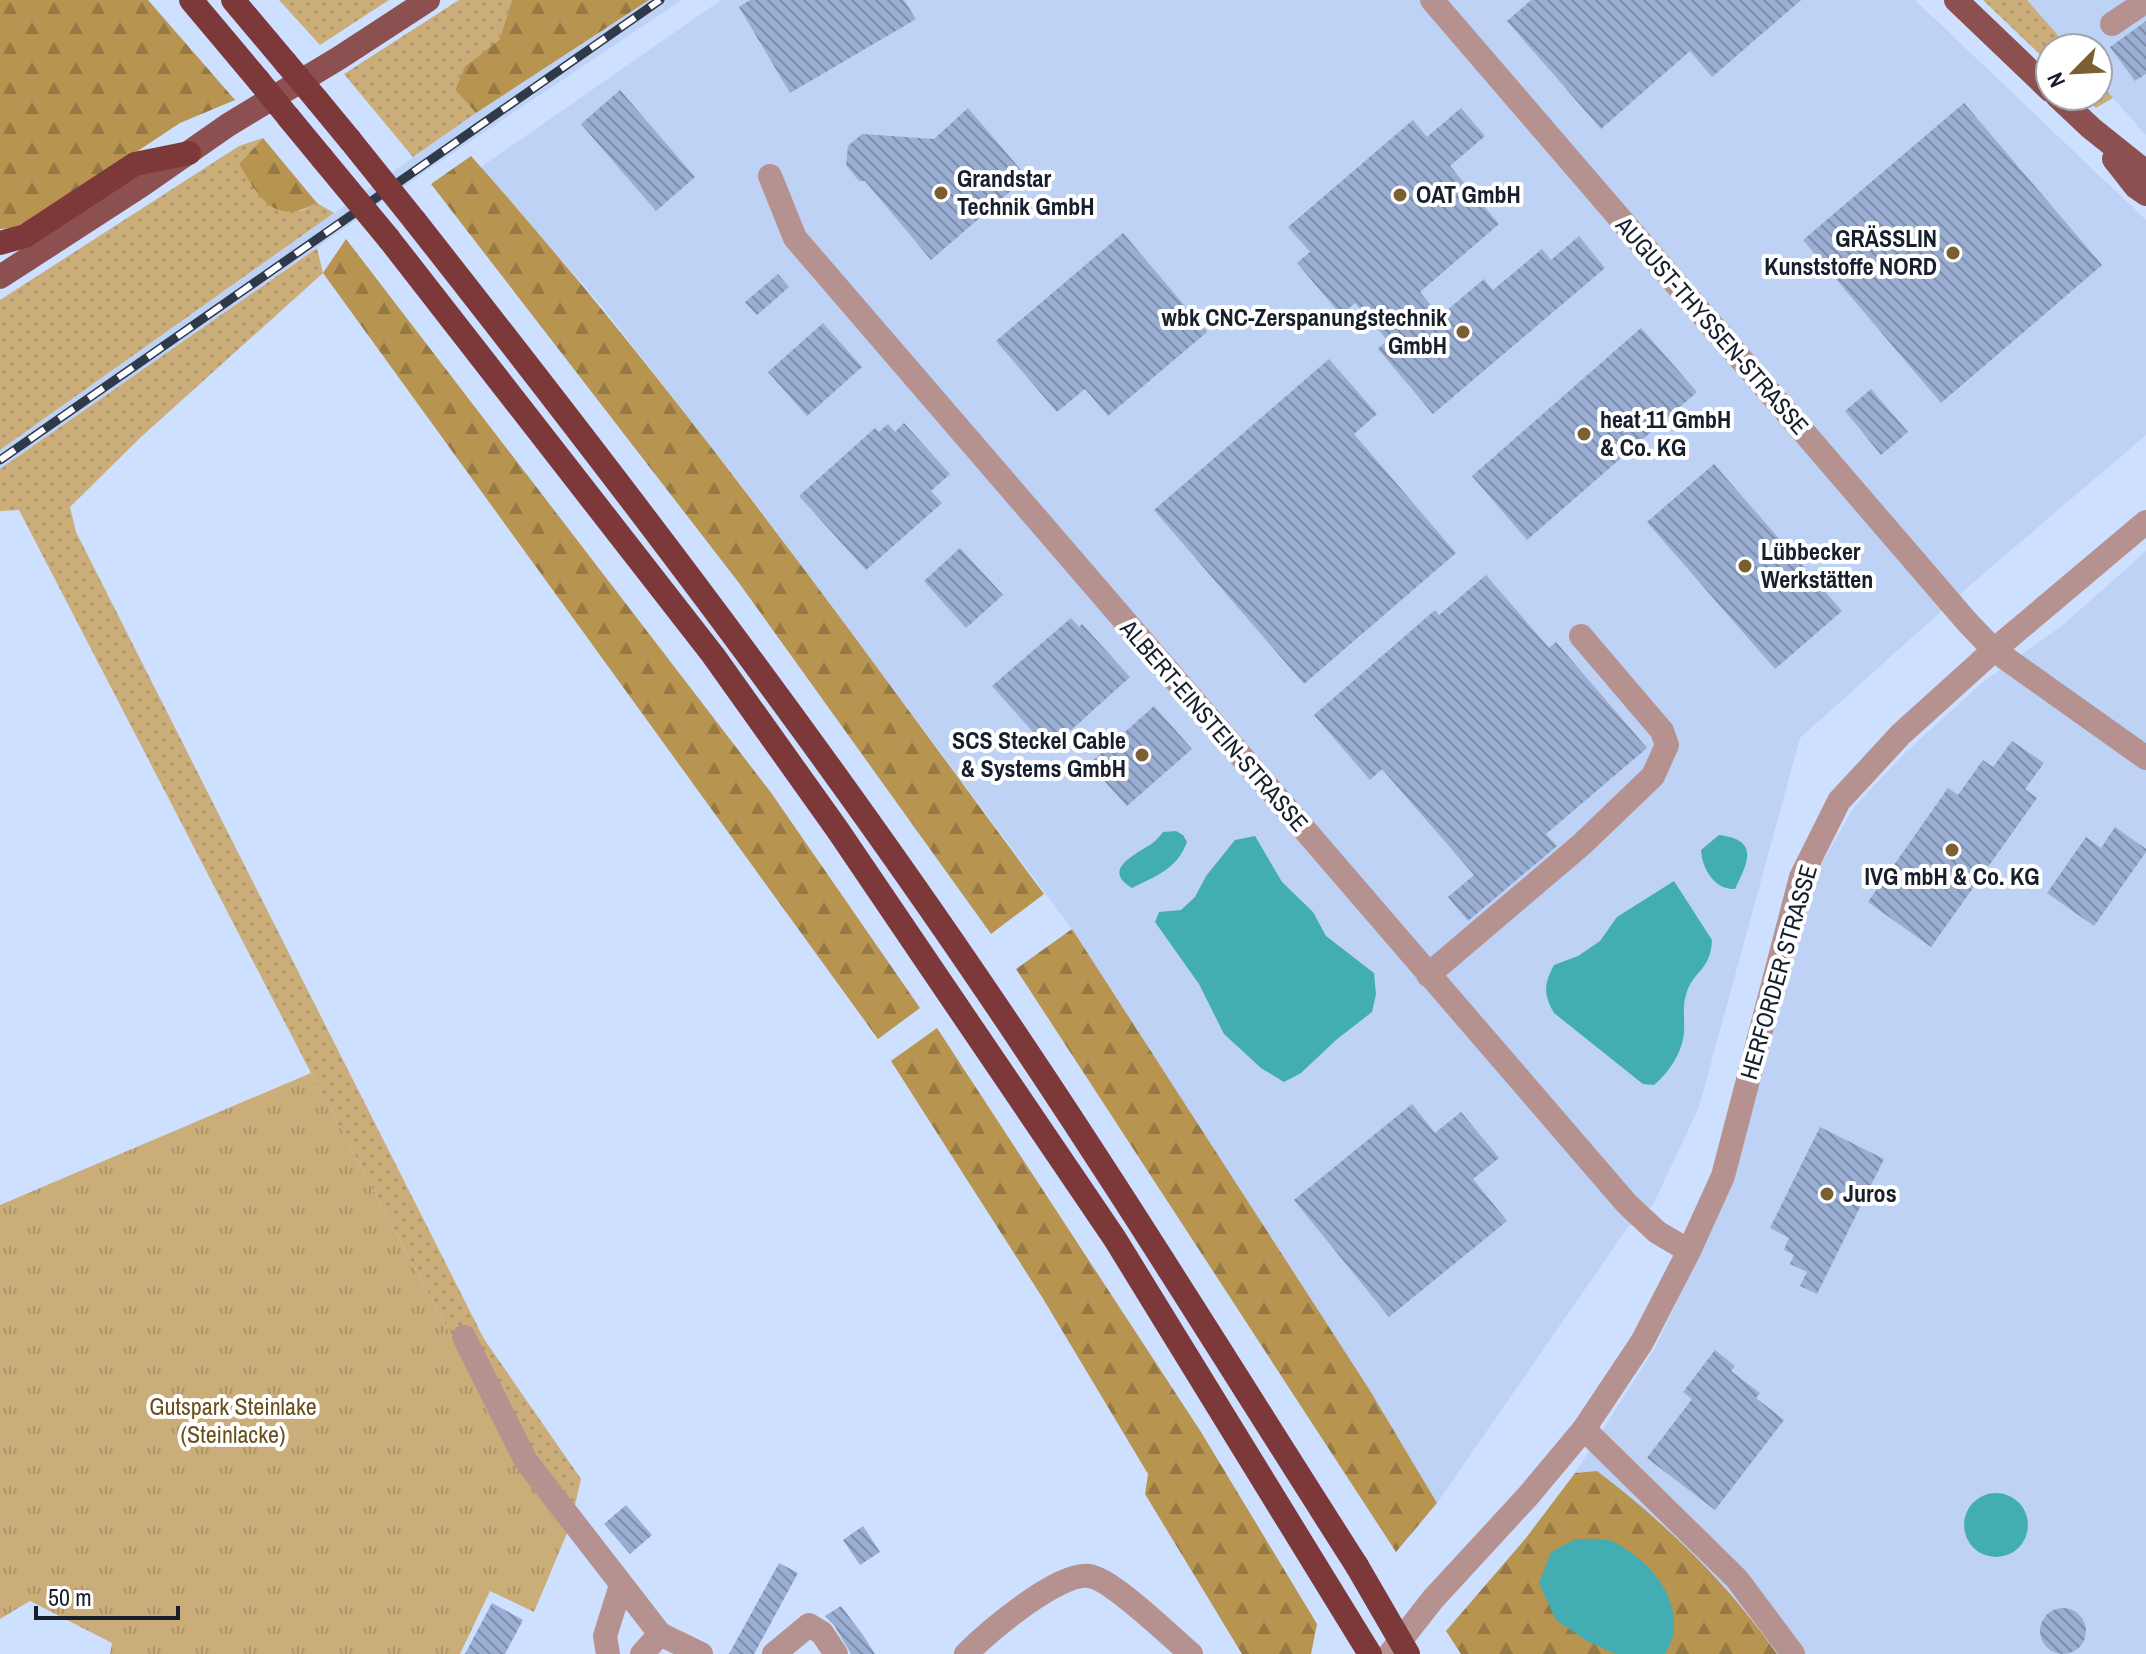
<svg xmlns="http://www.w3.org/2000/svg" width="2146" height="1654" viewBox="0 0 2146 1654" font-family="'Archivo Narrow',sans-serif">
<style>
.built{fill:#bdd2f5}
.grass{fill:url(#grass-dots)}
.forest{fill:url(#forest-firs)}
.park{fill:url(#park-tufts)}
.water{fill:#43adb4}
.building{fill:url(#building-back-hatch)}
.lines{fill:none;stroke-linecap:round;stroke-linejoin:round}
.minor{stroke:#b59290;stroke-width:24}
.major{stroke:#8d5050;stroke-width:24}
.highway{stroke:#7d3839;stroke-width:24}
.rail-casing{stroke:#30394a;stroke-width:9}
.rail{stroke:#fff;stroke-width:6;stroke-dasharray:18;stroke-linecap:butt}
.highway-bridge{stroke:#7d3839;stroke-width:24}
.poi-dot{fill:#795f31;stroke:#fff;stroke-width:3}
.labels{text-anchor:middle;stroke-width:8;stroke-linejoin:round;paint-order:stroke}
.poi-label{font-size:24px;font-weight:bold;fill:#171f2d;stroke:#fff;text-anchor:start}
.street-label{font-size:24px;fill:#171f2d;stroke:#fff}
.park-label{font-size:24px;fill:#694f1c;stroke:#fff}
</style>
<defs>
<pattern id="grass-dots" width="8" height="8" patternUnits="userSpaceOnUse" patternTransform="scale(2)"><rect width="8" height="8" fill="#caad79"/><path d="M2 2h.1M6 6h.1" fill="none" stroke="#ad9469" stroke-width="1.8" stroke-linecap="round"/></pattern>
<pattern id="forest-firs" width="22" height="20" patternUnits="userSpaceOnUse" patternTransform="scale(2)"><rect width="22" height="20" fill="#b89451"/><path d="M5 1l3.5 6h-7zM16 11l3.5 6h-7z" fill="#957844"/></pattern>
<pattern id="park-tufts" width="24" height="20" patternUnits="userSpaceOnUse" patternTransform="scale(2)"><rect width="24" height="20" fill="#caad79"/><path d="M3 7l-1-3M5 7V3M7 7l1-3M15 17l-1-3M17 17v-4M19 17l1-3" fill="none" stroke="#ad9469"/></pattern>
<pattern id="building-back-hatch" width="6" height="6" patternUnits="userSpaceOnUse" patternTransform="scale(2)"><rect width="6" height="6" fill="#99aed2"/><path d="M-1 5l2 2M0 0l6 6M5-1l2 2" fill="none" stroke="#7c8dab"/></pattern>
</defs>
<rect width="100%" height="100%" fill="#cee0ff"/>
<!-- built -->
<path class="built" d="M649 0H682L432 167 0 469V450L476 113Z
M721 0H1915L2146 220V435L1975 581 1800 738 1699 1107 1653 1205 1628 1227 1437 1503 1369 1389 1072 929 749 495 601 305 481 167Z
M2027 0H2146V135L2098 81V48H2069Z
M2146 551V1654H1777L1752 1618 1597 1471 1575 1473 1655 1348 1721 1209 1810 884 1854 807 1907 751 1983 682 2063 625Z"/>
<!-- grass -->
<path class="grass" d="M279 0H389L320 45Z
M459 0H512L499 40 465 66 455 90 476 113 413 157 344 74Z
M1983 0H2027L2069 48H2050V64Z
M2098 81 2113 98 2096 108 2084 96H2098Z
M263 138 239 164 301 211 317 203 334 213 0 450V300L239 146Z
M317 248 323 273 141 437 70 507 76 532 484 1339 581 1479 570 1526 517 1460 311 1073 19 510 0 511V469Z"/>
<!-- forest -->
<path class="forest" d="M0 0H148L235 100 180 123 41 215 13 228 0 229Z
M512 0H649L476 113 455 90 465 66 499 40Z
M263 138 317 203C274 226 260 199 239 164Z
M471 156C678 388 858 643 1044 894L991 934 739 583 431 184Z
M346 239 772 794 920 1008 878 1039 323 273Z
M1072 929 1369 1389 1437 1503 1396 1552 1016 969Z
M937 1028 1201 1432 1317 1624 1311 1654H1242L1145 1494 1148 1474 1042 1297 891 1061Z
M1597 1471C1664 1522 1729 1584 1777 1654H1461L1446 1631 1526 1538 1575 1473Z"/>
<!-- park -->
<path class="park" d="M311 1073 517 1460 570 1526 534 1612 490 1591 460 1654H110L112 1643 30 1601 0 1619V1205Z"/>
<!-- water -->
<path class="water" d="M1176 831 1183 835 1187 842C1177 869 1156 876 1132 888 1102 870 1133 856 1148 846 1154 843 1159 837 1163 832Z
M1719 835C1760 840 1748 862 1735 889 1714 890 1702 868 1701 850Z
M1255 836 1282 882 1313 912 1326 936 1374 973 1376 994 1372 1012 1336 1040 1301 1073 1284 1082 1261 1068 1224 1034 1199 984 1155 922 1159 912 1181 910 1195 897 1206 876 1235 840Z
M1674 881 1712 940C1711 971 1692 971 1686 995 1682 1006 1685 1020 1684 1032 1683 1051 1669 1073 1654 1085L1643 1084 1554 1013C1543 994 1544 984 1554 965L1578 956 1600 941 1617 917Z
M1964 1525a32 32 0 1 1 64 0a32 32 0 1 1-64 0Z
M1576 1539C1586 1539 1598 1538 1608 1540 1615 1541 1623 1548 1630 1552 1662 1573 1689 1618 1665 1654H1616L1587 1641 1556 1620 1539 1583 1551 1552Z"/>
<!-- building -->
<path class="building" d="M750 0H904L916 19 790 93 739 7Z
M1531 0H1801L1712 77 1690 51 1601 129 1507 21Z
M2146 21V74L2135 81 2110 47Z
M620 90 695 177 656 211 581 124Z
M1964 103 2102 265 1941 403 1803 240Z
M968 108 1027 177 931 260 865 181H859L846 165 848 146 862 134 934 139Z
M1461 108 1485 136 1450 166 1499 224 1420 292 1440 316 1484 279 1493 290 1542 249 1551 260 1579 236 1605 268 1433 414 1378 349 1387 340 1355 303 1341 315 1297 263 1310 252 1288 227 1413 120 1427 137Z
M1123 233 1207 332 1108 416 1085 389 1057 412 996 341Z
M778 274 789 287 757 315 745 302Z
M823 323 862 367 807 416 768 372Z
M1641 328 1697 392 1527 540 1472 476Z
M1329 359 1377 414 1354 434 1456 553 1304 684 1154 510Z
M1871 389 1908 432 1881 455 1845 411Z
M904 423 950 474 931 491 942 503 866 570 799 496 875 428 879 432 888 424 895 432Z
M1714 464 1842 611 1775 669 1647 522Z
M960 548 1003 595 966 628 924 581Z
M1486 575 1549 648 1556 642 1647 748 1546 834 1557 846 1468 921 1448 897 1474 875 1382 769 1370 780 1314 715 1435 610 1439 615Z
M1071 618 1079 627 1082 624 1130 677 1049 750 992 686Z
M1154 706 1192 749 1127 806 1089 764Z
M2012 741 2044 763 2025 789 2037 798 1931 947 1868 902 1948 788 1958 795 1983 760 1993 767Z
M2115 827 2146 849V852L2094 926 2047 893 2086 837 2101 848Z
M1412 1104 1435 1133 1461 1112 1486 1142 1499 1158 1473 1179 1507 1221 1389 1317 1294 1200Z
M1820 1127 1884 1159 1817 1294 1800 1286 1807 1272 1790 1264 1794 1255 1784 1250 1789 1238 1770 1228Z
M1715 1350 1735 1366 1731 1371 1760 1393 1756 1398 1784 1420 1715 1510 1647 1458 1692 1399 1683 1392Z
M626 1505 652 1535 630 1554 604 1524Z
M863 1526 880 1552 860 1565 843 1540Z
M779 1563 798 1573 754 1654H729Z
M492 1603 523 1620 505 1654H465Z
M841 1606 863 1635 875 1654H851L834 1625 825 1616Z
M2040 1631a23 23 0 1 1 46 0a23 23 0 1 1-46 0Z"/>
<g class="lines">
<!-- minor -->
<path class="minor" d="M1432 0 1968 623 1994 650 2146 758
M2112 24 2146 1
M770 176 795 238 1627 1204 1657 1232 1689 1251
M1428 975 1581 845 1653 776 1667 745 1662 731 1581 636
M464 1337 526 1461 660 1634 701 1654
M1584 1429 1737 1579 1793 1654
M608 1654 605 1636 621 1585
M642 1654 660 1634
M774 1654 809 1625 822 1633 836 1654
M966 1654C988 1632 1058 1572 1089 1576 1111 1578 1171 1637 1191 1654
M1390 1654 1433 1599 1528 1496 1584 1429 1642 1342 1689 1251 1723 1176 1801 877 1839 801 1901 734 1994 650 2146 522"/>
<!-- major -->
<path class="major" d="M1956 0 2050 90
M2057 96 2091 128 2146 172
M2114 159 2136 187 2146 194
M0 277 142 185 228 125 339 58 428 0"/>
<!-- highway -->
<path class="highway" d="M191 0 259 81
M233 0 286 63
M317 100 350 140
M289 118 322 158
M415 221C614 474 810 730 990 996 1117 1183 1235 1375 1357 1566
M389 239 713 655 837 829 1115 1239 1370 1654
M0 243 25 236 135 164 189 153"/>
<!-- rail casing -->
<g class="rail-casing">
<path id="rail" d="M0 460 660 0"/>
</g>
<!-- rail -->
<use href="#rail" class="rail"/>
<!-- highway-bridge -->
<path class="highway-bridge" d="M286 63 317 100
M259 81 289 118
M350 140 415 221
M322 158 389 239
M1357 1566 1408 1654"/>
</g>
<!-- markers -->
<g class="poi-dot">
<circle cx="941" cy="193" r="8"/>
<circle cx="1400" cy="195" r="8"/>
<circle cx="1953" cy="253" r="8"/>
<circle cx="1463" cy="332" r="8"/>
<circle cx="1584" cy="434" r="8"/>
<circle cx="1745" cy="566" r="8"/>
<circle cx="1142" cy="755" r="8"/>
<circle cx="1952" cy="850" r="8"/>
<circle cx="1827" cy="1194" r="8"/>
</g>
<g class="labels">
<!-- poi labels -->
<g class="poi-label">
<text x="957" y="187">Grandstar<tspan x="957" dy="28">Technik GmbH</tspan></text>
<text x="1416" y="203">OAT GmbH</text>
<text x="1937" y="247" text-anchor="end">GRÄSSLIN<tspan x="1937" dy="28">Kunststoffe NORD</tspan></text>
<text x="1447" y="326" text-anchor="end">wbk CNC-Zerspanungstechnik<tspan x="1447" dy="28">GmbH</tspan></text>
<text x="1600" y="428">heat 11 GmbH<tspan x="1600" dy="28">&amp; Co. KG</tspan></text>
<text x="1761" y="560">Lübbecker<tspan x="1761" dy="28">Werkstätten</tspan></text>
<text x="1126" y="749" text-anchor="end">SCS Steckel Cable<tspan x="1126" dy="28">&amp; Systems GmbH</tspan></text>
<text x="1952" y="885" text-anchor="middle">IVG mbH &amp; Co. KG</text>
<text x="1843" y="1202">Juros</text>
</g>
<!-- street labels -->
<g class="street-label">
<text transform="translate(1712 326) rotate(49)" y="8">AUGUST-THYSSEN-STRASSE</text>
<text transform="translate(1214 726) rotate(49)" y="8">ALBERT-EINSTEIN-STRASSE</text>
<text transform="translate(1779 972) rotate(-74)" y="8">HERFORDER STRASSE</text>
</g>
<!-- park labels -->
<g class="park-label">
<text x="233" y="1415">Gutspark Steinlake<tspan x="233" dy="28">(Steinlacke)</tspan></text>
</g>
</g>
<!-- north arrow -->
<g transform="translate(2074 72) rotate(246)"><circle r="38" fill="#ffffff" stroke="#a2a5ab" stroke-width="2"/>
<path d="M0-6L14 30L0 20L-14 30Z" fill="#795f31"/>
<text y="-12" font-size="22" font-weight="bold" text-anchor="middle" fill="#171f2d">N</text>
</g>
<!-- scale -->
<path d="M36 1606v12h142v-12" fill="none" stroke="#171f2d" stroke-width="4"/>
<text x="48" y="1606" font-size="24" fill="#171f2d" stroke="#ffffff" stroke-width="6" paint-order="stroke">50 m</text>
</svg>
